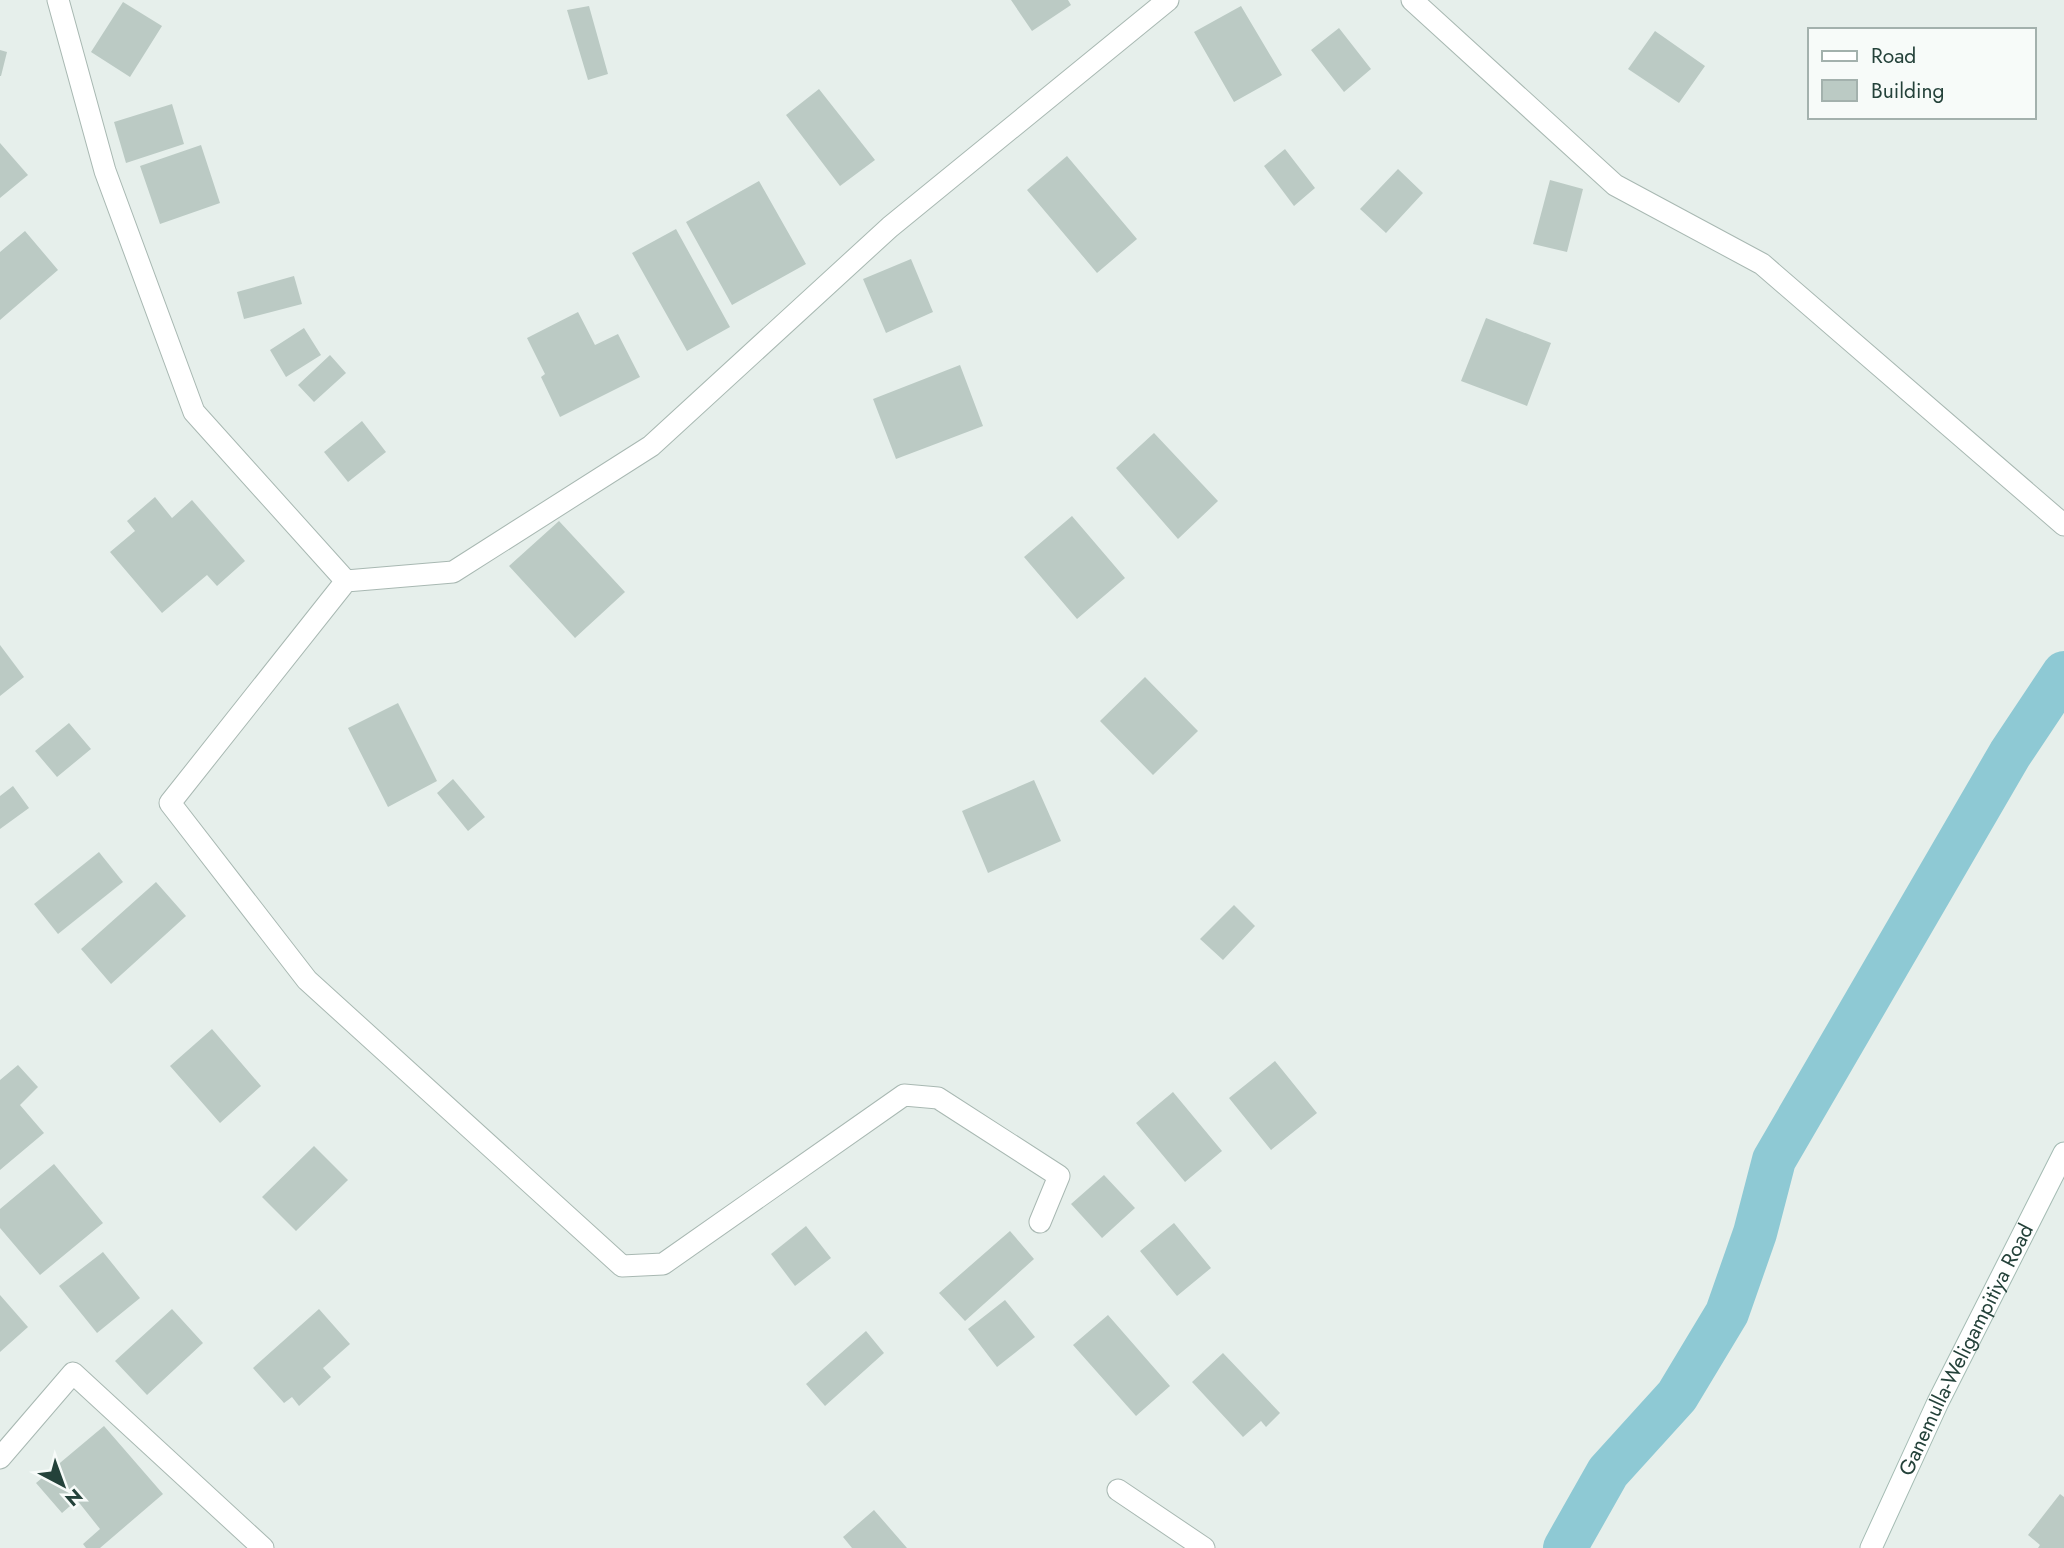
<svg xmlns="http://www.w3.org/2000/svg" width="2064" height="1548" viewBox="0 0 2064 1548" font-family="Jost,sans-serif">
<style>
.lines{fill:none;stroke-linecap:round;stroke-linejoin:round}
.canal{stroke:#8ec9d4;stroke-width:44}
.building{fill:#bbcac4}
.street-casing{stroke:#a8b8b2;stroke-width:23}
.secondary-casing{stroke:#a4bbb3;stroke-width:23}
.street{stroke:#fff;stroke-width:21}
.secondary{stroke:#fff;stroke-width:21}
.labels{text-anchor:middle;stroke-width:7;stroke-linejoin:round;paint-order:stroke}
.street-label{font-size:21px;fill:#24423a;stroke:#f7fbf9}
</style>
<rect width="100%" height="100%" fill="#e6efeb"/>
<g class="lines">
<!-- canal -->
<path class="canal" d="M1565 1548 1608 1472 1677 1396 1727 1313 1755 1233 1774 1160 2010 754 2064 673"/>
</g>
<!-- building -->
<path class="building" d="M1011 0H1068L1071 5 1032 31Z
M123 2 162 26 130 77 91 52Z
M589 6 608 74 588 80 567 10Z
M1241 6 1282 75 1234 102 1194 32Z
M1339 28 1371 69 1344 92 1311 50Z
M1655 31 1705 66 1679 103 1628 69Z
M0 50 7 52 1 76H0Z
M819 89 875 160 840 186 786 115Z
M172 104 184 144 126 163 114 122Z
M0 143 28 175 0 198Z
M201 145 220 203 160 224 140 166Z
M1285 149 1315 188 1294 206 1264 166Z
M1067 156 1137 239 1097 273 1027 190Z
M1398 169 1423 193 1386 233 1360 209Z
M1550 180 1583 189 1567 252 1533 244Z
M759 181 806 264 732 305 686 222Z
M676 229 730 327 687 351 632 253Z
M25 231 58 270 0 320V252Z
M911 259 933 312 886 333 863 279Z
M294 276 302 304 244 319 237 292Z
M578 312 595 345 618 334 640 377 560 417 541 377 545 374 527 338Z
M1486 318 1551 343 1527 406 1461 381Z
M304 328 321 355 286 377 270 350Z
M330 355 346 373 314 402 298 385Z
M960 365 983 426 896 459 873 399Z
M362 421 386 452 348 482 324 452Z
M1154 433 1218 501 1178 539 1116 468Z
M155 497 172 518 192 500 245 561 217 586 207 575 162 613 110 552 135 531 127 521Z
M1072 516 1125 578 1077 619 1024 557Z
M559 521 625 592 575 638 509 566Z
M0 645 24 677 0 696Z
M1145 677 1198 731 1153 775 1100 721Z
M398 703 437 781 388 807 348 728Z
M69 723 91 749 57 777 35 751Z
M453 779 485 817 468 831 437 793Z
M1034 780 1061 841 988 873 962 811Z
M13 786 29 808 0 829V796Z
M99 852 123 882 58 934 34 904Z
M156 882 186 916 111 984 81 949Z
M1234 905 1255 926 1223 960 1200 939Z
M212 1029 261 1086 220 1123 170 1066Z
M1275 1061 1317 1113 1271 1150 1229 1098Z
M18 1065 38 1087 20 1105 44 1133 0 1170V1080Z
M1173 1092 1222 1151 1185 1182 1136 1123Z
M314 1146 348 1180 296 1231 262 1197Z
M54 1164 103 1223 40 1275 0 1228V1209Z
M1104 1175 1135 1208 1102 1238 1071 1204Z
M1174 1223 1211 1268 1177 1296 1140 1251Z
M806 1226 831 1258 795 1286 771 1254Z
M1010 1231 1034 1259 965 1321 939 1293Z
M103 1252 140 1298 97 1333 59 1286Z
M0 1295 28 1327 0 1352Z
M1005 1300 1035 1337 997 1367 968 1329Z
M172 1309 203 1343 147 1395 115 1361Z
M319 1309 350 1344 323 1368 331 1377 299 1406 292 1397 284 1403 253 1368Z
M1108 1315 1170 1386 1136 1416 1073 1345Z
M866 1331 884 1353 825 1406 806 1384Z
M1223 1353 1280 1413 1266 1427 1261 1421 1243 1437 1192 1382Z
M104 1426 163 1494 100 1548H86L83 1544 100 1529 77 1500 62 1513 36 1483Z
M2060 1494 2064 1497V1548H2038L2040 1545 2028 1535Z
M874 1510 907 1548H852L843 1537Z"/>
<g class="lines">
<!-- street casing -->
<g class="street-casing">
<path id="street" d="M58 0 105 171 194 412 346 581 453 572 651 446 890 227 1168 0
M1412 0 1615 185 1762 264 2064 525
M346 581 170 803 307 980 622 1266 663 1264 904 1095 938 1098 1059 1176 1040 1222
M0 1458 73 1373 263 1548
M1118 1490 1204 1548"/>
</g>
<!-- secondary casing -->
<g class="secondary-casing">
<g id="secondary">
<path id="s1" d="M1871 1548 1938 1402 2064 1153"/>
</g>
</g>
<!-- street -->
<use href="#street" class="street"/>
<!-- secondary -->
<use href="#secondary" class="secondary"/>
</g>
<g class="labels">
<!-- street labels -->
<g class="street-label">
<text dy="7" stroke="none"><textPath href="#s1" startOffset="220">Ganemulla-Weligampitiya Road</textPath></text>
</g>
</g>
<!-- legend -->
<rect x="1808" y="28" width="228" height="91" fill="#f7fbf9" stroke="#a3b1ad" stroke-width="2"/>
<rect x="1822" y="51" width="35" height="10" fill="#ffffff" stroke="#a3b1ad" stroke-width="2"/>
<text x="1871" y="63" font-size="21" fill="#24423a">Road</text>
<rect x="1822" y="80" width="35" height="21" fill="#bbcac4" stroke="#a3b1ad" stroke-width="2"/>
<text x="1871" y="98" font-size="21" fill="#24423a">Building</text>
<!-- north arrow -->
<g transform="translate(63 1485) rotate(139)" stroke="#f7fbf9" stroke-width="5" paint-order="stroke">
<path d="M0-5L12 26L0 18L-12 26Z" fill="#24423a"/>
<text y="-10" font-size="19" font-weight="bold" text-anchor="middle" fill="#24423a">N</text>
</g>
</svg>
